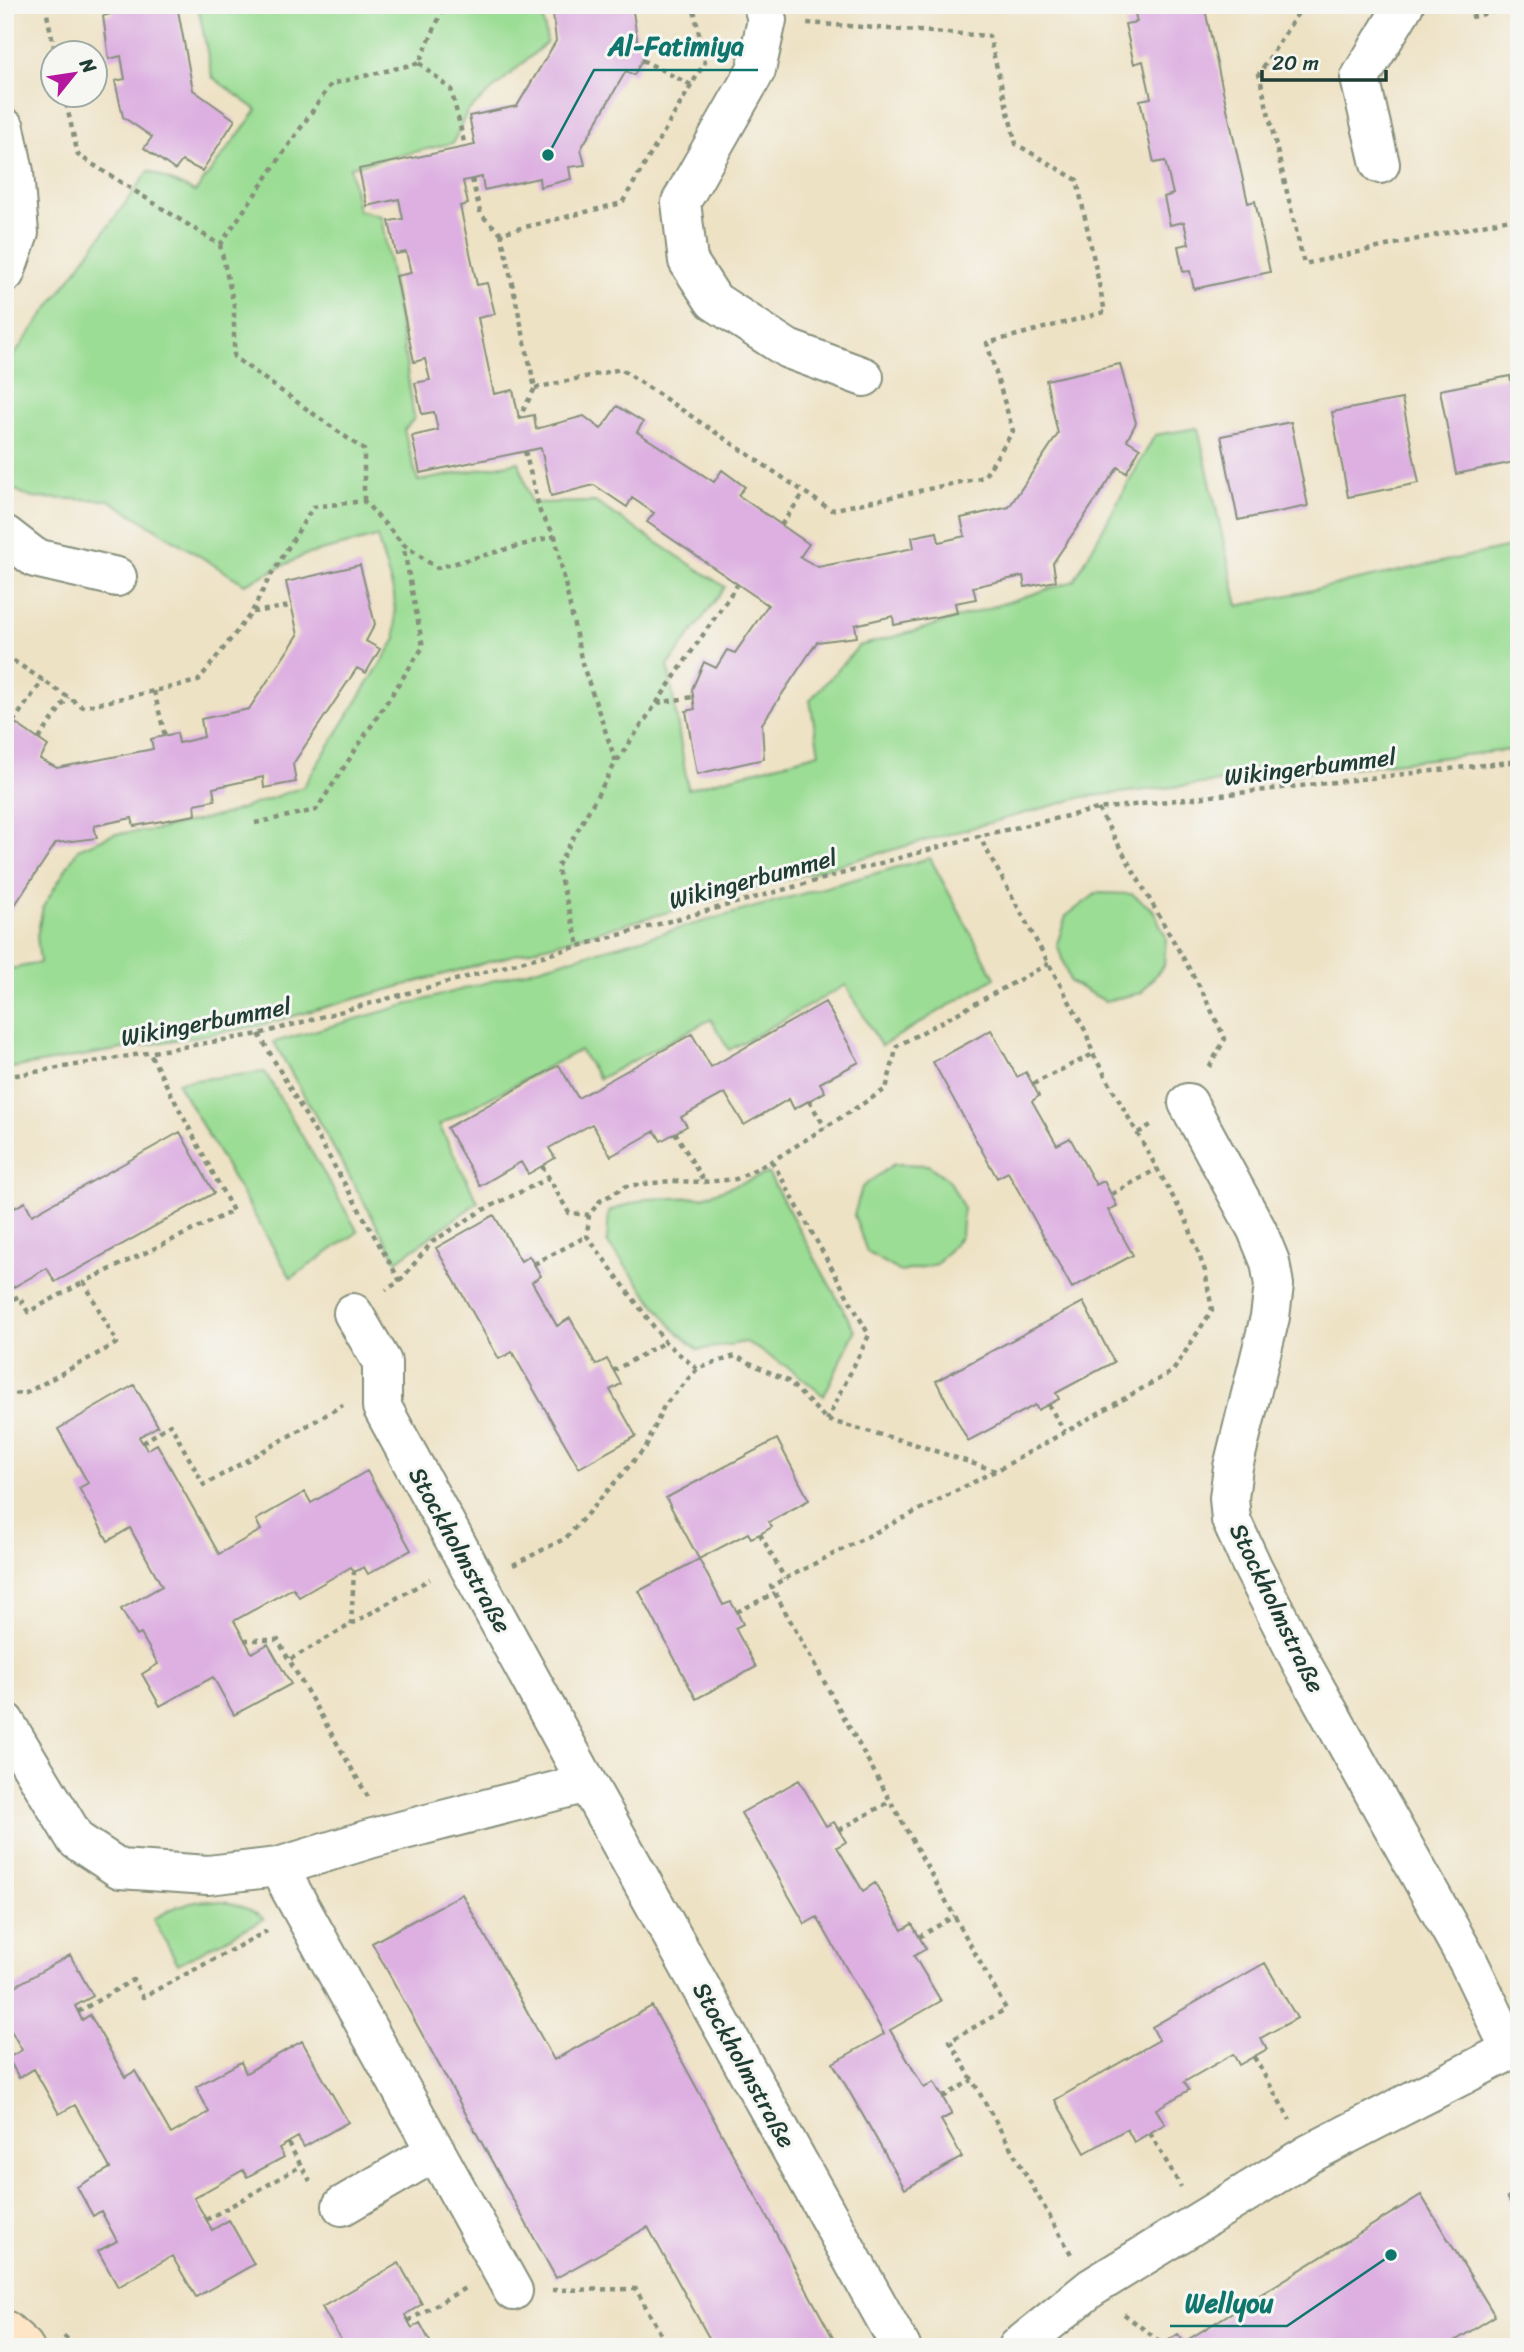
<svg xmlns="http://www.w3.org/2000/svg" width="1524" height="2352" viewBox="0 0 1524 2352" font-family="Sriracha,sans-serif">
<style>
.green{fill:#9bdd94;stroke:#5d8d64;stroke-width:2}
.building{fill:#ddb0e1}
.lines{fill:none;stroke-linecap:round;stroke-linejoin:round}
.minor-casing{stroke:#86907c;stroke-width:42}
.secondary-casing{stroke:#86907c;stroke-width:42}
.path{stroke:#86907c;stroke-width:4.5;stroke-dasharray:5 5;stroke-linecap:butt}
.minor{stroke:#fff;stroke-width:38}
.secondary{stroke:#fee5c5;stroke-width:38}
.labels{text-anchor:middle;stroke-width:6;stroke-linejoin:round;paint-order:stroke}
.street-label{font-size:24px;fill:#1f3d34;stroke:#f6f6f2}
.leader{fill:none;stroke:#0f766e;stroke-width:2.5}
.callout-dot{fill:#0f766e;stroke:#f6f6f2;stroke-width:2.5}
.callout-label{font-size:26px;text-anchor:middle;font-weight:bold;fill:#0f766e;stroke:#f6f6f2;stroke-width:6;stroke-linejoin:round;paint-order:stroke}
</style>
<rect width="100%" height="100%" fill="#f6f6f2"/>
<filter id="ink" filterUnits="userSpaceOnUse"><feTurbulence type="fractalNoise" baseFrequency=".0143" numOctaves="2"/><feDisplacementMap in="SourceGraphic" scale="14" xChannelSelector="R" yChannelSelector="G"/><feConvolveMatrix kernelMatrix="1 2 1 2 8 2 1 2 1" color-interpolation-filters="sRGB"/></filter>
<filter id="wash" filterUnits="userSpaceOnUse"><feTurbulence type="fractalNoise" baseFrequency=".00686" numOctaves="4" result="noise"/><feDisplacementMap in="SourceGraphic" scale="28" xChannelSelector="R" yChannelSelector="G"/><feGaussianBlur stdDeviation="1.57" result="paint"/><feColorMatrix in="noise" values="0 0 0 0 0 0 0 0 0 0 0 0 0 0 0 0 0 1.4 0 .05"/><feComposite in="paint" operator="in"/></filter>
<g filter="url(#wash)">
<rect width="100%" height="100%" fill="#eee2c5"/>
<!-- green -->
<path class="green" d="M198 5H541L547 42 467 112 453 143 350 167 358 210 381 216 404 349 414 419 404 430 418 481 519 462 531 503 595 502 725 587 668 666 688 789 819 753 810 700 859 646 919 630 1074 581 1155 435 1198 428 1238 606 1519 545V749L1083 797 257 1026 5 1069V970L40 963 37 936 43 907 78 849 114 834 155 830 226 814 303 787 396 639 394 594 377 537 305 555 245 584 109 500 32 498 5 485V367L149 171 195 192 257 110 212 77Z
M930 858 995 978 881 1046 846 985 729 1050 711 1019 599 1079 580 1050 439 1125 478 1202 397 1261 274 1042Z
M1097 893 1132 894 1153 910 1166 937 1164 965 1141 993 1105 1001 1070 982 1057 944 1066 916Z
M265 1072 358 1232 291 1278 177 1082Z
M894 1164 928 1165 950 1181 963 1207 961 1236 937 1264 901 1272 867 1252 854 1215 862 1187Z
M768 1173 855 1331 824 1396 792 1370 746 1342 698 1350 674 1329 607 1242 609 1211 646 1199 703 1197Z
M200 1901C226 1901 242 1903 264 1919L178 1964 153 1919 178 1906Z"/>
<g id="blocks">
<!-- building -->
<path class="building" d="M112 5H177L193 90 235 120 202 171 182 161 175 170 144 148 152 137 123 117 115 81 125 79 121 56 109 59 103 16 114 13Z
M552 5H632L638 45 647 51 634 75 626 71 581 149 585 165 569 167 571 179 540 187 539 178 484 190 482 177 463 181 468 204 460 206 477 285 487 283 495 314 478 318 494 394 513 390 519 418 534 415 536 429 584 416 601 429 617 406 643 422 637 432 714 482 722 470 745 487 738 495 809 544 800 557 818 567 914 548 912 537 937 532 939 542 965 536 961 518 1009 507 1058 434 1046 380 1120 364 1136 423 1127 440 1140 448 1126 473 1118 467 1053 563 1056 581 1025 587 1023 576 973 587 976 599 955 603 957 613 894 625 893 616 855 625 857 637 817 642 762 724 764 759 697 774 686 711 695 709 692 689 704 662 716 668 727 650 735 653 768 605 647 522 654 513 632 498 627 507 594 485 551 496 541 448 420 473 412 436 438 430 434 412 422 414 415 383 430 380 425 359 414 362 396 276 411 273 406 252 396 254 389 221 403 219 399 199 367 206 359 169 475 145 469 116 517 106 556 41Z
M1133 5H1204L1248 203 1255 201 1270 272 1194 289 1190 271 1183 272 1178 246 1189 244 1184 222 1170 225 1164 197 1173 194 1165 161 1154 163 1140 100 1151 98 1143 61 1134 64 1125 24 1137 22Z
M1510 376 1519 418V461L1456 474 1440 390Z
M1402 399 1419 483 1348 497 1332 412Z
M1291 422 1308 506 1238 520 1221 436Z
M360 565 375 624 366 641 380 649 366 673 357 668 293 764 296 782 264 788 263 777 213 788 215 800 195 804 196 815 134 826 132 818 94 826 97 838 56 843 5 920V809L7 807 5 805V716L48 746 40 759 57 768 153 749 151 739 177 733 179 743 204 737 201 719 249 709 298 635 286 582Z
M825 1002 859 1062 820 1083 825 1092 794 1109 789 1099 744 1125 725 1093 681 1117 687 1126 661 1141 655 1131 611 1156 592 1124 549 1148 555 1158 542 1166 528 1174 521 1162 480 1186 447 1128 559 1065 578 1098 692 1034 711 1067Z
M991 1030 1017 1077 1026 1072 1039 1096 1032 1101 1057 1145 1070 1138 1096 1185 1104 1181 1117 1206 1108 1210 1133 1255 1072 1288 1008 1172 997 1178 933 1062Z
M180 1132 214 1193 55 1282 47 1268 5 1292V1213L25 1202 32 1215Z
M494 1215 521 1261 529 1256 541 1276 532 1282 557 1326 570 1318 596 1365 607 1359 621 1384 610 1390 636 1436 579 1468 512 1352 499 1359 436 1248Z
M1083 1302 1114 1362 1056 1393 1059 1399 1038 1410 1035 1405 968 1441 936 1381Z
M134 1385 158 1426 139 1437 147 1450 157 1444 219 1554 261 1530 256 1520 305 1492 311 1503 367 1471 411 1550 368 1574 364 1567 354 1572 351 1567 299 1597 293 1588 234 1621 252 1653 268 1644 291 1684 234 1715 213 1677 160 1706 142 1674 158 1664 141 1634 137 1636 121 1609 162 1586 130 1528 108 1541 79 1488 88 1483 58 1429Z
M777 1439 809 1500 769 1522 772 1527 760 1534 751 1538 748 1533 699 1559 666 1498Z
M699 1559 723 1605 731 1602 737 1612 743 1624 735 1628 756 1667 696 1699 639 1591Z
M799 1780 826 1826 834 1822 846 1842 837 1847 863 1891 875 1883 902 1930 912 1924 926 1949 914 1956 941 2001 890 2030 924 2088 934 2082 952 2114 941 2120 962 2157 905 2189 833 2063 884 2034 817 1917 805 1924 741 1813Z
M462 1894 554 2060 652 2006 838 2347H714L648 2227 556 2278 372 1943Z
M70 1955 93 1996 75 2006 82 2020 90 2015 125 2077 135 2071 171 2134 209 2112 196 2087 241 2062 246 2073 302 2041 348 2122 304 2147 298 2137 279 2148 284 2157 247 2177 243 2170 194 2198 212 2230 229 2220 254 2264 196 2297 172 2256 118 2287 98 2251 117 2241 101 2211 93 2216 77 2187 110 2168 75 2105 59 2114 34 2069 19 2078 8 2058 22 2050 5 2020V1992Z
M1265 1963 1297 2018 1261 2038 1267 2049 1239 2065 1233 2054 1184 2082 1189 2090 1156 2109 1165 2124 1134 2142 1127 2129 1085 2153 1055 2100 1159 2040 1152 2027Z
M1519 2190V2216L1507 2197Z
M1421 2195 1495 2316 1445 2347H1158L1178 2334 1184 2342Z
M399 2263 422 2304 405 2315 412 2328 420 2323 433 2347H345L322 2307Z"/>
</g>
</g>
<g filter="url(#ink)">
<use href="#blocks" fill-opacity="0" stroke="#86907c" stroke-width="2"/>
<g class="lines">
<!-- minor casing -->
<g class="minor-casing">
<path id="minor" d="M763 5 767 20 756 70 681 202 688 261 714 301 788 349 864 377
M5 128 14 172 19 233 5 273
M1380 164 1360 78 1404 5
M5 535 35 558 117 577
M1188 1103 1257 1230 1270 1262 1274 1285 1270 1317 1233 1467 1229 1498 1231 1520 1252 1566 1302 1664 1469 1963 1510 2049
M353 1313 382 1362V1407L587 1783 901 2347
M5 1722 76 1840 120 1869 208 1875 278 1867 373 1838 587 1783
M278 1867 513 2291
M342 2206 436 2151
M1018 2347 1091 2288 1309 2154 1519 2046"/>
</g>
<!-- secondary casing -->
<g class="secondary-casing">
<path id="secondary" d="M5 2330 24 2347"/>
</g>
<!-- path -->
<path class="path" d="M45 5 55 52
M1303 5 1259 74 1304 264 1519 217
M1471 17 1519 6
M642 60 691 85
M419 63 451 89 465 146
M64 94 78 155 220 245 234 305V357L364 450V501
M472 179 481 215 501 233 622 203 705 62 693 5
M501 233 535 388 519 418
M220 245 331 84 419 63 445 5
M535 388 621 369 831 510 984 477 1013 431 987 343 1105 312 1077 180 1016 144 989 36 807 23
M525 451 540 512 555 536 582 663 616 762 557 867 579 945
M781 525 804 493
M253 612 291 606
M5 655 83 707 198 681 252 612 267 582 313 507 364 501 403 544 437 568 555 536
M154 691 165 736
M657 703 693 697
M13 722 43 680
M39 739 68 697
M617 761 737 585
M1098 809 1202 991 1225 1039 1208 1069
M255 823 316 810 423 647 403 545
M259 1034 400 1281 386 1290
M5 1077 259 1034 979 836 1098 809 1519 761
M1033 1084 1093 1054
M809 1101 825 1127
M675 1132 704 1182
M1138 1133 1154 1123
M772 1161 869 1335 827 1420
M542 1166 569 1213 589 1215
M1112 1194 1157 1169
M534 1264 587 1236
M400 1281 432 1242 481 1211 549 1178
M5 1304 19 1296 28 1312 84 1282
M697 1369 665 1342 587 1236 589 1215 600 1201 627 1186 671 1181 704 1182 736 1179 772 1161 886 1089 897 1046 1050 963
M613 1371 665 1342
M5 1394 26 1393 117 1343 84 1282 233 1211 149 1052
M1048 1404 1065 1432
M143 1443 170 1424 204 1485 343 1405
M995 1471 771 1586 1006 2009 950 2041 1071 2254
M760 1534 785 1579
M513 1565 566 1538 646 1447 664 1406 697 1369 735 1356 788 1381 827 1420 911 1443 996 1471 1173 1371 1212 1310 1205 1271 1187 1222 1093 1054 1086 1032 979 836
M737 1612 775 1593
M351 1625 354 1572
M244 1640H278L289 1660
M368 1797 289 1660 430 1579
M839 1830 891 1801
M919 1937 955 1916
M78 2012 133 1980 143 1997 267 1931
M1254 2057 1290 2120
M943 2097 972 2080
M1150 2133 1181 2187
M288 2143 310 2181
M206 2220 301 2166
M552 2290 636 2289 668 2347
M1124 2314 1163 2344
M408 2321 465 2288
M64 2336 76 2347"/>
<!-- minor -->
<use href="#minor" class="minor"/>
<!-- secondary -->
<use href="#secondary" class="secondary"/>
</g>
</g>
<g class="labels">
<!-- street labels -->
<g class="street-label">
<text transform="translate(1310 767) rotate(-7)" y="8">Wikingerbummel</text>
<text transform="translate(753 879) rotate(-15)" y="8">Wikingerbummel</text>
<text transform="translate(206 1022) rotate(-11)" y="8">Wikingerbummel</text>
<text transform="translate(460 1550) rotate(61)" y="8">Stockholmstraße</text>
<text transform="translate(1277 1608) rotate(64)" y="8">Stockholmstraße</text>
<text transform="translate(744 2065) rotate(61)" y="8">Stockholmstraße</text>
</g>
</g>
<!-- callouts -->
<path class="leader" d="M548 155L594 70H758M1391 2255L1287 2326H1170"/>
<g class="callout-dot">
<circle cx="548" cy="155" r="7"/>
<circle cx="1391" cy="2255" r="7"/>
</g>
<g class="callout-label">
<text x="676" y="55">Al-Fatimiya</text>
<text x="1229" y="2312">Wellyou</text>
</g>
<!-- margin -->
<rect width="1524" height="2352" fill="none" stroke="#f6f6f2" stroke-width="28"/>
<!-- north arrow -->
<g transform="translate(74 74) rotate(60)"><circle r="33" fill="#f6f6f2" stroke="#a0aca6" stroke-width="2"/>
<path d="M0-5L12 26L0 18L-12 26Z" fill="#b5179e"/>
<text y="-10" font-size="19" font-weight="bold" text-anchor="middle" fill="#1f3d34">N</text>
</g>
<!-- scale -->
<path d="M1262 70v10h124v-10" fill="none" stroke="#1f3d34" stroke-width="3.5"/>
<text x="1272" y="70" font-size="21" fill="#1f3d34" stroke="#f6f6f2" stroke-width="5" paint-order="stroke">20 m</text>
</svg>
